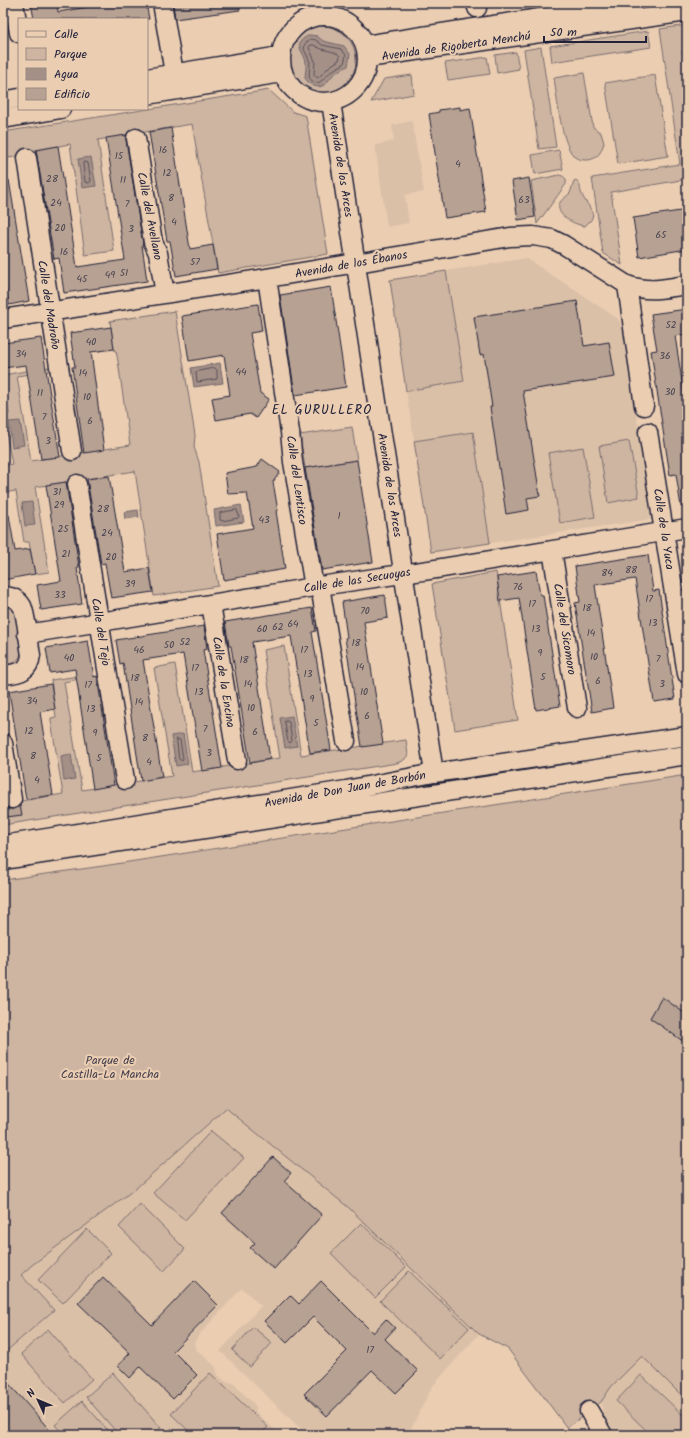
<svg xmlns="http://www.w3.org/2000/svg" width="690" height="1438" viewBox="0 0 690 1438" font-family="Kalam,sans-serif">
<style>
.built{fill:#dbc0a8}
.green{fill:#ceb5a1;stroke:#786c6e}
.water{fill:#a49087;stroke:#706469}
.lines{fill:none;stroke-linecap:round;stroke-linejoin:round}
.shore{stroke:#564e59;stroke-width:1}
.building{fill:#b7a192;stroke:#22223b}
.minor-casing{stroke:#22223b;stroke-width:21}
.minor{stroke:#ebceb2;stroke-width:18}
.labels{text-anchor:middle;stroke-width:4;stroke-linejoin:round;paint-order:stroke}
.number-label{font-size:10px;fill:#474251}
.street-label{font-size:12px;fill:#22223b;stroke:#ebceb2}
.park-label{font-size:12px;fill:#443f4f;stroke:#ebceb2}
.neighbourhood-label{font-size:13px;letter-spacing:1px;fill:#22223b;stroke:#ebceb2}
</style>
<rect width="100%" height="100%" fill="#ebceb2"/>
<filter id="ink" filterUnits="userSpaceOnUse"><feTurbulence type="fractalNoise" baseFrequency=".025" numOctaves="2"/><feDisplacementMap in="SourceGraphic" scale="8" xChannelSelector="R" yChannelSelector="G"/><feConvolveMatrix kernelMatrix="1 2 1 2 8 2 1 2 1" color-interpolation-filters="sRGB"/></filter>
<g filter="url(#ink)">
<!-- built -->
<path class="built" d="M412 121 424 192 405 195 409 223 387 227 375 145 394 141 392 125Z
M526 258 617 318 622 325 653 519 490 543 473 432 414 441 406 391 464 381 446 271Z
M226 1108 349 1208 479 1334 432 1387 408 1435H307L220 1351 261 1306 242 1288 199 1335 194 1343 197 1350 216 1367 218 1375 225 1381 232 1382 256 1406V1412L280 1435H3V1354L54 1310 21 1275 32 1265 135 1189Z
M642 1356 687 1401V1435H612L604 1419 601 1402 611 1387Z"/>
<!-- green -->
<path class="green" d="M687 25V50L682 51 687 85V179L611 192 622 265 603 253 592 178 680 164 660 29Z
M288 60a34 34 0 1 1 68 0a34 34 0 1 1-68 0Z
M648 31 651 47 552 62 550 46Z
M541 47 556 147 539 149 524 50Z
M516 52 519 69 497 73 495 55Z
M487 57 490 74 448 80 445 63Z
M584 73 593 127 601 133 604 143C601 152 598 159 588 160 584 160 580 160 576 158 561 147 557 96 554 78Z
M412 75 414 94 371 102 384 79Z
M655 75 668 156 618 164 605 83Z
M269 90 293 112 306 116 328 254 218 273 192 124 98 140 114 251 85 255 70 144 25 152V155L3 159V132Z
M559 150 563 169 535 174 532 155Z
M559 175C564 176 567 178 566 184L537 224 531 181Z
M576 180C582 185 579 188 582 195 585 202 591 207 593 215L591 220 585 226C576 225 556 217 559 204 561 199 567 197 570 193 572 189 572 185 574 181Z
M446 271 464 381 406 391 390 280Z
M175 311 195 435 194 447 199 462 218 586 154 596 135 471 35 487 49 572 35 574 29 542H24L16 491 3 493V466L12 464 3 419V416L9 414 3 375 49 367 50 371 17 376 31 461 130 445 118 361 116 351H115L114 349 110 321Z
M352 427 357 460 305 468 300 435Z
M473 432 490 543 431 552 414 441Z
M629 441 639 497 608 503 599 446Z
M583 447 595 517 560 523 548 453Z
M496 572 518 720 455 730 432 584Z
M3 603C8 605 13 606 16 611 19 616 19 624 20 630 22 649 26 662 3 666Z
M284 646 301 755 406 740 408 755 404 760 397 763 3 825V804L63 794 51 721V718L56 717 51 680 79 676V679L64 682 82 790 172 776 154 668 175 664 192 772 280 758 263 650Z
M687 775V1401L642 1356 611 1387 601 1402 567 1428 508 1349 479 1334 349 1208 226 1108 135 1189 32 1265 21 1275 54 1310 3 1354V880L103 866Z
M211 1131 244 1158 185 1220 153 1193Z
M140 1204 185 1249 164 1271 119 1227Z
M361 1223 406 1267 375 1298 331 1253Z
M87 1229 111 1253 63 1303 38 1280Z
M409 1271 469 1328 440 1359 380 1301Z
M253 1327 272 1343 250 1367 232 1350Z
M48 1329 92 1379 65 1403 21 1354Z
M113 1373 161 1428 153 1435H119L86 1397Z
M210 1373 268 1427 260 1435H193L171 1414Z
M641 1375 687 1419V1432L684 1435H651L616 1401Z
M82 1401 112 1435H64L55 1425Z"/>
<!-- water -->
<path class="water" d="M310 35 317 36 323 41 344 46 350 54 348 66C343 69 338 71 333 75 330 78 328 82 324 85 316 90 309 84 305 78 305 73 307 67 306 62 303 50 291 43 310 35Z
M91 157 96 186 82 188 78 159Z
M220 363 223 383 194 387 191 368Z
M20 421 24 445 12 447 9 422Z
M32 502 35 525 25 526 22 503Z
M241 505 244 522 216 526 214 510Z
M138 510 139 517 125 519 124 512Z
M292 716 297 746 285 748 280 718Z
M183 734 188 764 176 766 171 736Z
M71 754 75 779 64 781 61 756Z"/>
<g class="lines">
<!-- shore -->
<path class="shore" d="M311 39 316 40 322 45 341 49 346 55 344 64C340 66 336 68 332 71 324 76 318 91 309 77L310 62 304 49 305 44Z
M311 45H314C321 51 335 50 340 56L339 60 329 67 318 78 314 75 315 61 309 48Z
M84 162 88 163 91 181 89 183 85 182 83 164Z
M215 368 217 370V379L197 382 196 372Z
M237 510 239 516 238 518 222 521 220 520V513Z
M285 721H287L289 722 292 741 290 743 288 741Z
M177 739 180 740 183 759 182 761 179 759Z"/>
</g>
<!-- building -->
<path class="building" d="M31 3H57L58 12 112 3H146L149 19H34Z
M173 3H240V10L175 19Z
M460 107V110L470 108 486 212 445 218 429 114 439 112V110Z
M171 128 190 249 213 245 217 269 176 276 170 241H167L149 132Z
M126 135V140L143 244 142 245 147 281 64 293 59 258 54 259 36 150 58 146 77 267 125 260 106 138Z
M529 178 535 217 518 220 512 181Z
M9 180 29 301 9 305 3 272V181Z
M687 210V249L639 257 633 218Z
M331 287 346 387 295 395 280 295Z
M577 301 584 346 609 342 615 377 523 391 540 496 527 498 529 510 506 514 490 407H492L484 354 480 355 474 317Z
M258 304 262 331 250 333 260 393 269 399 256 418 250 414 216 420 212 398 230 395 224 355 189 361 182 316Z
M687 309V334L675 336 686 407 682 408 687 444V506L681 507 676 474 670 475 660 411 651 351 657 350 651 314Z
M111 327 114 349 91 352 104 450 84 453 72 367H75L70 333Z
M41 338 60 457 41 459 26 365 3 368V343Z
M262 459 280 472 273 482 278 511H276L285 569 224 580 217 534 253 528 247 493 228 494 225 473 257 467Z
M357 460 373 562 322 570 305 468Z
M109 476 125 572 149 568 153 592 111 598 105 563 101 564 87 479Z
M66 482 79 567 77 568 82 604 41 610 37 585 61 581 46 485Z
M3 515H9L15 551 30 549 35 574 3 580Z
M648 555 653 591 659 590 675 699 654 702 635 579 595 585 613 708 592 712 575 603 580 602 575 566Z
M536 571 540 595H543L560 706 536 710 519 598 500 601 497 577Z
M385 595 388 618 364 622 383 744 362 747 345 638 347 637 342 602Z
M312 608 316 631 312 632 331 750 310 753 291 636 272 639 252 642 270 759 250 763 231 646H229L225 622Z
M204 626 207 649 203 650 222 768 202 771 183 654 143 660 162 777 141 781 123 663 120 664 116 640Z
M88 641 94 677 97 676 114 785 93 789 75 669 50 673 46 648Z
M51 684 55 709 40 712 53 795 26 799 9 691Z
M20 805 22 815 7 817 5 806 9 809H13Z
M662 997 687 1015V1044L650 1018Z
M273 1157 291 1173 284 1181 322 1215 274 1269 250 1248 255 1243 222 1213Z
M103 1277 152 1325 194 1281 218 1305 173 1351 197 1375 173 1399 140 1367 130 1378 118 1366 130 1353 78 1303Z
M321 1281 373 1333 386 1319 395 1328 385 1339 418 1371 396 1393 372 1370 327 1416 304 1394 347 1351 313 1317 287 1343 264 1321 290 1295 299 1304Z
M3 1377 54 1435H3Z"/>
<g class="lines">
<!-- minor casing -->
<g class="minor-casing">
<path id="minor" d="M14 3 19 33
M162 3 174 73
M476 3 477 8
M281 59a43 43 0 1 1 86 0a43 43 0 1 1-86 0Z
M365 45 635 3
M367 58 687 12
M147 78 280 56
M147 95 282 73
M3 101 19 98
M331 102 434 773
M3 119 61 109
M136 138 153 242 158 253 165 294
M27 158 72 451
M267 278 290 432 293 462 314 587
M627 285 644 406
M3 319 267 278 510 237 533 236 552 239 564 245 627 285C650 293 664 288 687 285
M648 432 687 674
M77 484 125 780
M552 550 577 708
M320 586 346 741
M3 596C11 596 17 598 22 606 26 613 29 645 31 655 29 673 18 673 3 675
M211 604 237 760
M27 634 320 586 436 569 687 528
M3 743 12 799
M3 845 346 790 434 773 687 736
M3 860 687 755
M589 1411 603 1435"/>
</g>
<!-- minor -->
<use href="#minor" class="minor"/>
</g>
</g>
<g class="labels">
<!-- number labels -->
<g class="number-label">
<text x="163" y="153">16</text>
<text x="119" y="159">15</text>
<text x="458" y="167">4</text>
<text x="167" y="176">12</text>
<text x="52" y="182">28</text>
<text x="123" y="183">11</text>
<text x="171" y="201">8</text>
<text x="524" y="203">63</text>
<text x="56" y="206">24</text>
<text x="127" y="207">7</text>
<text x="174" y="225">4</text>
<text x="60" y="231">20</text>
<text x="131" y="232">3</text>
<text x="661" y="238">65</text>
<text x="64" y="255">16</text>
<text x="195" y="265">57</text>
<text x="124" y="276">51</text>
<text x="110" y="278">49</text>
<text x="82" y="282">45</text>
<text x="671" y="328">52</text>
<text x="91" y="345">40</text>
<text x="21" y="357">34</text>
<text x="665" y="359">36</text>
<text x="241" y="375">44</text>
<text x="83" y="376">14</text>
<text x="670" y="395">30</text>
<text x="40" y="396">11</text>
<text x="87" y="400">10</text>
<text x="44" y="420">7</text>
<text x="90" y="424">6</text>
<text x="48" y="444">3</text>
<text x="57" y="495">31</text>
<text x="59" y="508">29</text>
<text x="103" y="512">28</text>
<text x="339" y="519">1</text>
<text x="264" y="523">43</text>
<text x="63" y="532">25</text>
<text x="107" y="536">24</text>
<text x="66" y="557">21</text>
<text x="111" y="560">20</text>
<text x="631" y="573">88</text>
<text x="607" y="576">84</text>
<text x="130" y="587">39</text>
<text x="518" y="590">76</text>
<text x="60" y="598">33</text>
<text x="649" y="602">17</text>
<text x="532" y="607">17</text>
<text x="587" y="611">18</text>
<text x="365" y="614">70</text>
<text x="653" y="626">13</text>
<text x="293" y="627">64</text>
<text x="278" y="630">62</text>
<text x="262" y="632">60</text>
<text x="536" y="632">13</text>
<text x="591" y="636">14</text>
<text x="185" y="645">52</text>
<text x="356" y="646">18</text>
<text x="169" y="648">50</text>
<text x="139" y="653">46</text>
<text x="304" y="653">17</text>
<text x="540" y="656">9</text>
<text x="594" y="660">10</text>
<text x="69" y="661">40</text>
<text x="658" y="662">7</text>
<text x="244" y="663">18</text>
<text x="360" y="670">14</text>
<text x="195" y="671">17</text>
<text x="308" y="677">13</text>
<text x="543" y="680">5</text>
<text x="135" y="681">18</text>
<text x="598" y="684">6</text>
<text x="248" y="687">14</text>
<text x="662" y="687">3</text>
<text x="88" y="688">17</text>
<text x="199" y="695">13</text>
<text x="364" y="695">10</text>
<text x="312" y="702">9</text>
<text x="32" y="704">34</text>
<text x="139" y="705">14</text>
<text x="251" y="711">10</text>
<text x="91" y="712">13</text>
<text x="367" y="719">6</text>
<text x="316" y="726">5</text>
<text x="205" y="732">7</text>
<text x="29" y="734">12</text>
<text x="255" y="735">6</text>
<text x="95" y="736">9</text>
<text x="145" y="741">8</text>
<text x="209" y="756">3</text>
<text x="33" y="759">8</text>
<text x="99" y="761">5</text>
<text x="149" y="765">4</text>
<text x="37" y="783">4</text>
<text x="370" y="1353">17</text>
</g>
<!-- street labels -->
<g class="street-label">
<text transform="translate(456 46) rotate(-8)" y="4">Avenida de Rigoberta Menchú</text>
<text transform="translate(341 165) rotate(81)" y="4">Avenida de los Arces</text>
<text transform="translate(150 216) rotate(79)" y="4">Calle del Avellano</text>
<text transform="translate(351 264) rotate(-10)" y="4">Avenida de los Ébanos</text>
<text transform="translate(49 305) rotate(81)" y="4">Calle del Madroño</text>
<text transform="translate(297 480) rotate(82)" y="4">Calle del Lentisco</text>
<text transform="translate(390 485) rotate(81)" y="4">Avenida de los Arces</text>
<text transform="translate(664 529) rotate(81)" y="4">Calle de la Yuca</text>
<text transform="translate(357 580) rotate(-9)" y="4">Calle de las Secuoyas</text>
<text transform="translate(565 629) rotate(81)" y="4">Calle del Sicomoro</text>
<text transform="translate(101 632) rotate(81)" y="4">Calle del Tejo</text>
<text transform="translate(224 682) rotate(81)" y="4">Calle de la Encina</text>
<text transform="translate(345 789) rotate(-10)" y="4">Avenida de Don Juan de Borbón</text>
</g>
<!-- park labels -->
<g class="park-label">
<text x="110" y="1064">Parque de<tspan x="110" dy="14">Castilla-La Mancha</tspan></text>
</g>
<!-- neighbourhood labels -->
<g class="neighbourhood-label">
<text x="322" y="414">EL GURULLERO</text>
</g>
</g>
<!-- margin -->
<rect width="690" height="1438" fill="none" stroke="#ebceb2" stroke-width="16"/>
<rect x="8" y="8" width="674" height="1422" fill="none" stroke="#22223b" stroke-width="1.5" filter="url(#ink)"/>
<!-- legend -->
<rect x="18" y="18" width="130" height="92" fill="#ebceb2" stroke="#9b8982"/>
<rect x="26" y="31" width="20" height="6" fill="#ebceb2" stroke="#9b8982"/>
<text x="54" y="38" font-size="12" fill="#22223b">Calle</text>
<rect x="26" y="48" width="20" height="12" fill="#ceb5a1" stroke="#9b8982"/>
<text x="54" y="58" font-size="12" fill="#22223b">Parque</text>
<rect x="26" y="68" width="20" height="12" fill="#a49087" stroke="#9b8982"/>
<text x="54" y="78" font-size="12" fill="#22223b">Agua</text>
<rect x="26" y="88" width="20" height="12" fill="#b7a192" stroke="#9b8982"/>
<text x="54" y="98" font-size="12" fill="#22223b">Edificio</text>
<!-- north arrow -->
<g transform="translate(38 1400) rotate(314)" stroke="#ebceb2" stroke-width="3" paint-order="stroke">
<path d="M0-3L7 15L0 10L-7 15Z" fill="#22223b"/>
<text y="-6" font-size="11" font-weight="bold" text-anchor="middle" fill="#22223b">N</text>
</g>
<!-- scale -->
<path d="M544 36v6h102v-6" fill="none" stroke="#22223b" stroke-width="2"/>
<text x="550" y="36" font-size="12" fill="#22223b" stroke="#ebceb2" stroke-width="3" paint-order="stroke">50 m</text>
</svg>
